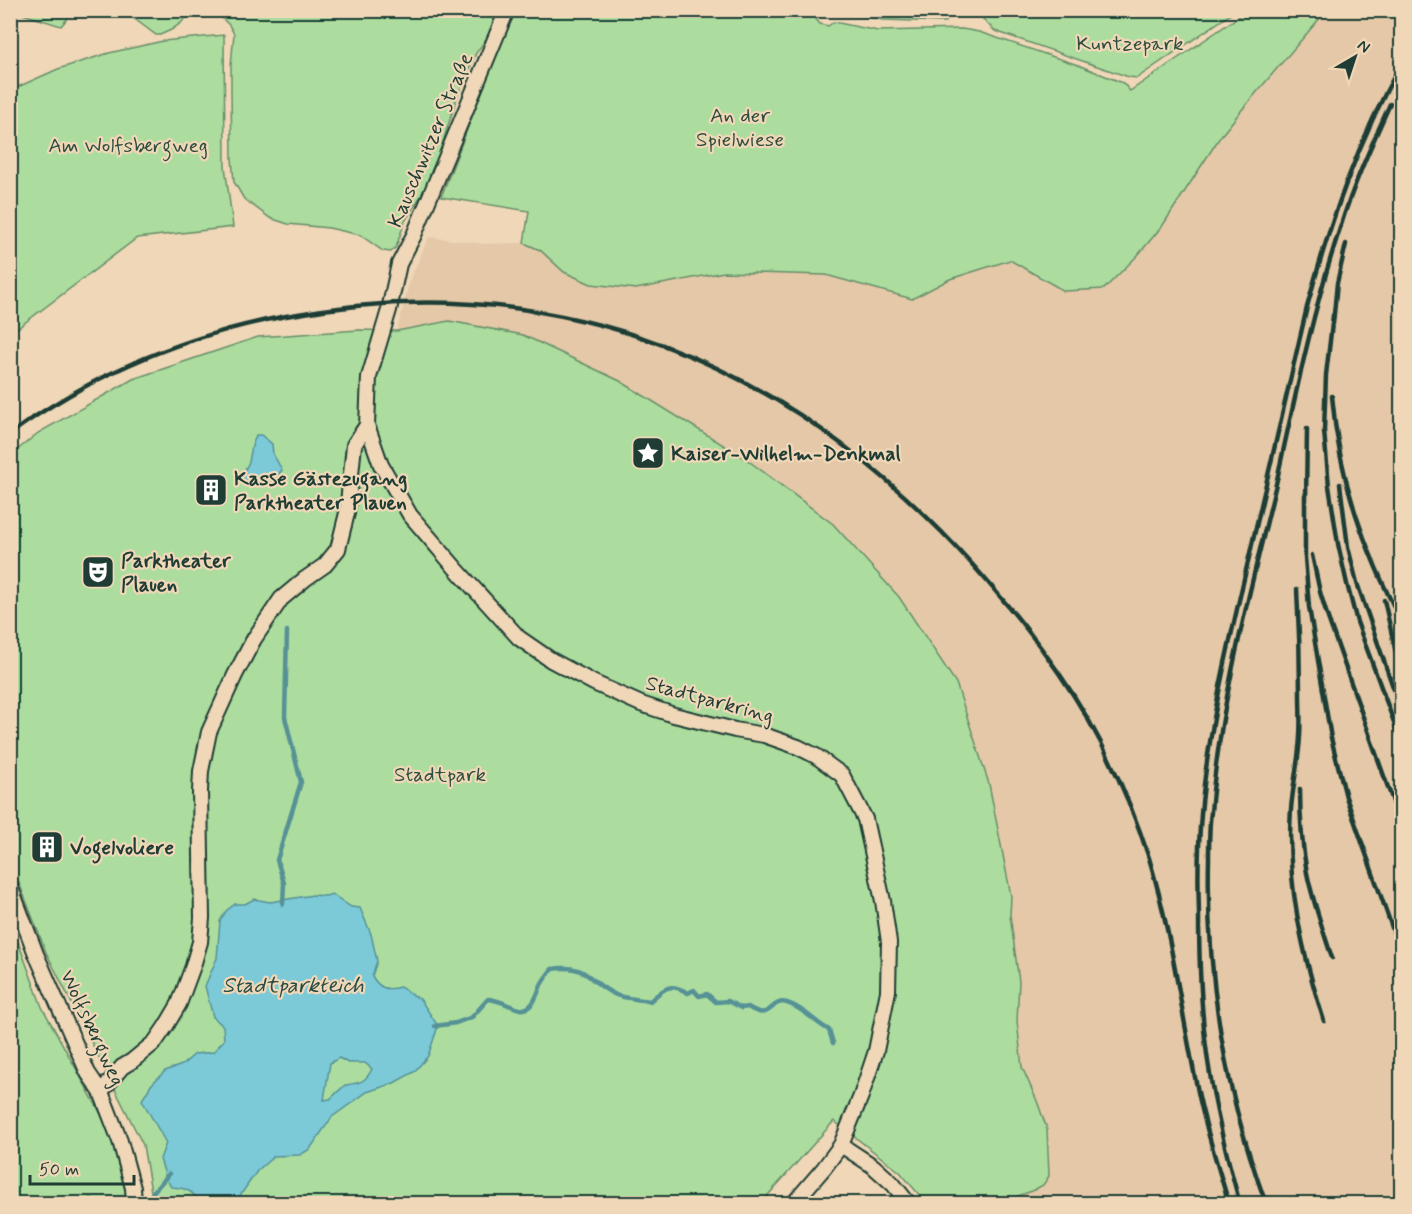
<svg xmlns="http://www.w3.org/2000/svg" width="1412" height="1214" viewBox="0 0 1412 1214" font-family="Mynerve,sans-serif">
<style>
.built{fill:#e4c8a7}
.green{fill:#acdd9e;stroke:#668d69;stroke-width:1.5}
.water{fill:#7bc9d8;stroke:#569196;stroke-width:1.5;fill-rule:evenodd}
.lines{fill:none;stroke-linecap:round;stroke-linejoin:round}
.stream{stroke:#569196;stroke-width:4.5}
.street-casing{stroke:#1f3d34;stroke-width:18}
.street{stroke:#efd7b7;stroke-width:14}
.rail{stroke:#1f3d34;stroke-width:4.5}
.labels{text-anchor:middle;stroke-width:4.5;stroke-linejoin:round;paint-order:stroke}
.park-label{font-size:21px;fill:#2d4d3f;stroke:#efd7b7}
.street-label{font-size:21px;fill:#1f3d34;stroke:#efd7b7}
.poi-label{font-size:21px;font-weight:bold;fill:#1f3d34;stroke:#efd7b7;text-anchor:start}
.water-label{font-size:22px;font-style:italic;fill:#284b44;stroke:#efd7b7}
</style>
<rect width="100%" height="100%" fill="#efd7b7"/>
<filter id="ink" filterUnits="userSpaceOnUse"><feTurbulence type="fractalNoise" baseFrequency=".0167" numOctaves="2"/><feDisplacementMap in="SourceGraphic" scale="12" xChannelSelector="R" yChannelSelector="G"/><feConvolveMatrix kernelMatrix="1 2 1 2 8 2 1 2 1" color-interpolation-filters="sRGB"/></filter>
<g filter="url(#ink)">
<!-- built -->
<path class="built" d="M1326 11H1401L1402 184 1393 205 1402 207 1401 1203H983L1009 1199 1037 1101 1022 1067 1017 1021 1019 982 1010 915 1011 896 989 784 956 683 900 597 833 524 746 459 620 381 523 335 449 321 397 331 410 280 429 237 484 244 524 243 540 250 564 272 591 284 635 289 724 272 826 275 912 299 950 279 1010 260 1064 291 1104 289 1138 255 1163 225 1220 137 1245 106Z"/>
<!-- green -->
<path class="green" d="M792 10 815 18 820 24 828 26 834 22 878 31 962 29 979 32 1078 65 1123 83 1130 91 1247 11H1326L1245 106 1220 137 1163 225 1138 255 1104 289 1064 291 1010 260 950 279 912 299 826 275 724 272 636 289 591 284 564 272 540 250 524 243 529 211 441 197 513 11Z
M13 11V10L74 11 61 26Z
M124 11H197L188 15 181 23 171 30 160 35H156Z
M211 11H499L489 35 476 53 458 94 431 180 405 221 396 247 391 252 383 251 360 235 329 228 288 224 270 218 244 199 234 182 232 158 231 92V65L234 34 229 25 220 16Z
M837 11 955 10V11L945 22 883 20Z
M975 11H1235L1137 78 1129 77 995 31Z
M224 35 225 166 233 227 137 238 11 333V90L58 69 109 53 163 41Z
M449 321 523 335 620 381 746 459 833 524 899 597 956 683 989 784 1011 896 1010 915 1019 982 1017 1021 1022 1067 1037 1101 1047 1129 1049 1176 1043 1185 1032 1191 1009 1199 983 1203H926L900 1172 834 1121 761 1203H153L143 1145 46 952 11 862V455L38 433 133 379 258 337 359 330 397 331Z
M10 920 42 1007 113 1136 127 1189V1203H99L91 1198 87 1203H11Z"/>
<!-- water -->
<path class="water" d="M256 435H261L272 444 273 454 282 470 274 481 251 485 241 477 249 462 252 446Z
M332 894 351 907 360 908 371 934 377 961 372 976C379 988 386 991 400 987L420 999 438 1026 428 1056 414 1072 394 1083 367 1092 332 1117 310 1149 300 1155 274 1156 257 1171 235 1203H200C192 1190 186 1188 171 1187L166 1178 160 1159 166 1143 142 1100 151 1085 165 1071 182 1065 195 1054 213 1052 224 1040 223 1026 213 1017 205 986 217 958 220 921 226 911 235 904H245L254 899 270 902 313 895 326 896ZM339 1058 348 1063H365L372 1069C365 1083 359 1083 345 1085L330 1099 324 1100 330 1063Z"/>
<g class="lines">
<!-- stream -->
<path class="stream" d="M283 904 284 883 277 860 301 782 285 717 287 631
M435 1026 456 1023 472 1017 488 999C501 1000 510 1007 520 1009 533 1011 537 994 541 985 544 979 548 974 552 969 590 963 588 983 616 995 626 999 639 999 650 1001 665 988 669 982 688 993L694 990 699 996 707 994 716 1002 728 1001 741 1008 748 1007C773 1023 769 998 787 1003 804 1008 814 1022 829 1030L833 1043
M150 1204 153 1192 169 1174"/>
<!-- street casing -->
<g class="street-casing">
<path id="street" d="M507 10 414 235 399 264 389 310 369 377 367 425 381 465 410 515 458 571 519 638 551 660 594 683 641 704 674 715 735 730 764 735 798 747 816 756 842 775 865 819 883 901 889 942 888 991 876 1051 861 1096 841 1145 824 1168 793 1204
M10 886 36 954 88 1073 101 1092 120 1141 133 1188 134 1204
M101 1092 122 1067 132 1061 155 1042 166 1026 179 1004 193 966 200 942 202 918 200 791 201 771 209 732 235 675 254 639 281 599 305 579 325 565 338 549 347 513 354 445 367 425
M841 1145 873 1166 893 1184 909 1204"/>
</g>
<!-- street -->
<use href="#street" class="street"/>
<!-- rail -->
<path class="rail" d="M1333 315 1326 375 1324 431 1329 486 1338 544 1347 584 1357 622 1402 744
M1333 324 1337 283 1346 244
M1332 396C1339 480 1364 548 1402 623
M10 434C92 374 187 335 286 316 558 265 788 361 971 563 1020 618 1067 677 1101 743 1120 779 1136 818 1149 858 1173 937 1182 1020 1200 1101 1208 1136 1219 1170 1229 1204
M1340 484 1348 547 1357 583 1402 713
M1305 495V557L1309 607 1331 738 1346 797 1402 956
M1306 501 1307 429
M1312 555 1320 592 1328 618 1402 827
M1297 589C1299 624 1300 659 1300 694 1300 708 1301 722 1300 736 1299 760 1293 784 1291 809 1286 881 1302 952 1324 1021
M1384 600 1402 679
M1300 789C1300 817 1302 846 1307 873 1313 902 1323 930 1332 958
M1240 1204C1228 1161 1217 1118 1210 1074 1201 1022 1199 967 1199 914 1198 881 1198 847 1201 814 1208 730 1228 648 1247 566 1267 480 1287 394 1307 307 1330 222 1358 140 1402 62
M1266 1204C1255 1173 1245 1142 1237 1111 1216 1030 1207 942 1209 858 1209 843 1209 827 1211 812 1220 701 1250 592 1276 484 1295 397 1313 309 1341 225 1354 183 1372 144 1390 104"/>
</g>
</g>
<!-- icons -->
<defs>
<g id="sight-square" transform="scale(1.725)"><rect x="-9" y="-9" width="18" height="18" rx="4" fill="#1f3d34" stroke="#efd7b7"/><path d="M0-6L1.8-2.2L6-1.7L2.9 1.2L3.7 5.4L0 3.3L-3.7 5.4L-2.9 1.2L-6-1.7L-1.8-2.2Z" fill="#fff"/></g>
<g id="building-square" transform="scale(1.725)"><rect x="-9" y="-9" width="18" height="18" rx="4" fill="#1f3d34" stroke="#efd7b7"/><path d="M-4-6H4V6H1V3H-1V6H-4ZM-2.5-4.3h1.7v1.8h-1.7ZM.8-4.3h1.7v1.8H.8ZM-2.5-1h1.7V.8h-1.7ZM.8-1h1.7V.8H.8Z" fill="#fff"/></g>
<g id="theatre-square" transform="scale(1.725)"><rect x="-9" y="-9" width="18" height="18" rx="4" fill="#1f3d34" stroke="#efd7b7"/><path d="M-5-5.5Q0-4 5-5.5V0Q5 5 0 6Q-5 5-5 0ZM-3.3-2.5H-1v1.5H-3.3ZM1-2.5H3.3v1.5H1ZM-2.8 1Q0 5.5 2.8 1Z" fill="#fff"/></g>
</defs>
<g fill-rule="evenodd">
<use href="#sight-square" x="648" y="453"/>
<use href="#building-square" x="211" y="490"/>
<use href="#theatre-square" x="98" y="572"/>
<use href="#building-square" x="47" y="847"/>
</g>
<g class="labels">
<!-- park labels -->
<g class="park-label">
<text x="1130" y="50">Kuntzepark</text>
<text x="740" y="122">An der<tspan x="740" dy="24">Spielwiese</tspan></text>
<text x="128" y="152">Am Wolfsbergweg</text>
<text x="440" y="781">Stadtpark</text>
</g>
<!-- street labels -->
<g class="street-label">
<text transform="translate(430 140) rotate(-67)" y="7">Kauschwitzer Straße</text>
<text transform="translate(710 699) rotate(15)" y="7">Stadtparkring</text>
<text transform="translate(93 1028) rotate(65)" y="7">Wolfsbergweg</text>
</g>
<!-- poi labels -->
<g class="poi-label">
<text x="671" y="460">Kaiser-Wilhelm-Denkmal</text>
<text x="234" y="485">Kasse Gästezugang<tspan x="234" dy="24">Parktheater Plauen</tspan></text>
<text x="121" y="567">Parktheater<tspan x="121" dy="24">Plauen</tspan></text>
<text x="70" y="854">Vogelvoliere</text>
</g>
<!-- water labels -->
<g class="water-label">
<text x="293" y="992">Stadtparkteich</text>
</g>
</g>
<!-- margin -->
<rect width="1412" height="1214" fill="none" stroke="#efd7b7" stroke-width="36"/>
<rect x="18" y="18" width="1376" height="1178" fill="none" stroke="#1f3d34" stroke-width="2" filter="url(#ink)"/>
<!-- north arrow -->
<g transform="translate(1355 57) rotate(39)" stroke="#efd7b7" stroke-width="4.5" paint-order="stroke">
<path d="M0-4.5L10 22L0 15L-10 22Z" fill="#1f3d34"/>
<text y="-9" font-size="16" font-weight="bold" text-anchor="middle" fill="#1f3d34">N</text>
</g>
<!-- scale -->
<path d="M30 1175v9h104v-9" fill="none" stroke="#1f3d34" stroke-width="3"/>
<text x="39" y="1175" font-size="18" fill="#1f3d34" stroke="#efd7b7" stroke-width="4.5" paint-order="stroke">50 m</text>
</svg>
